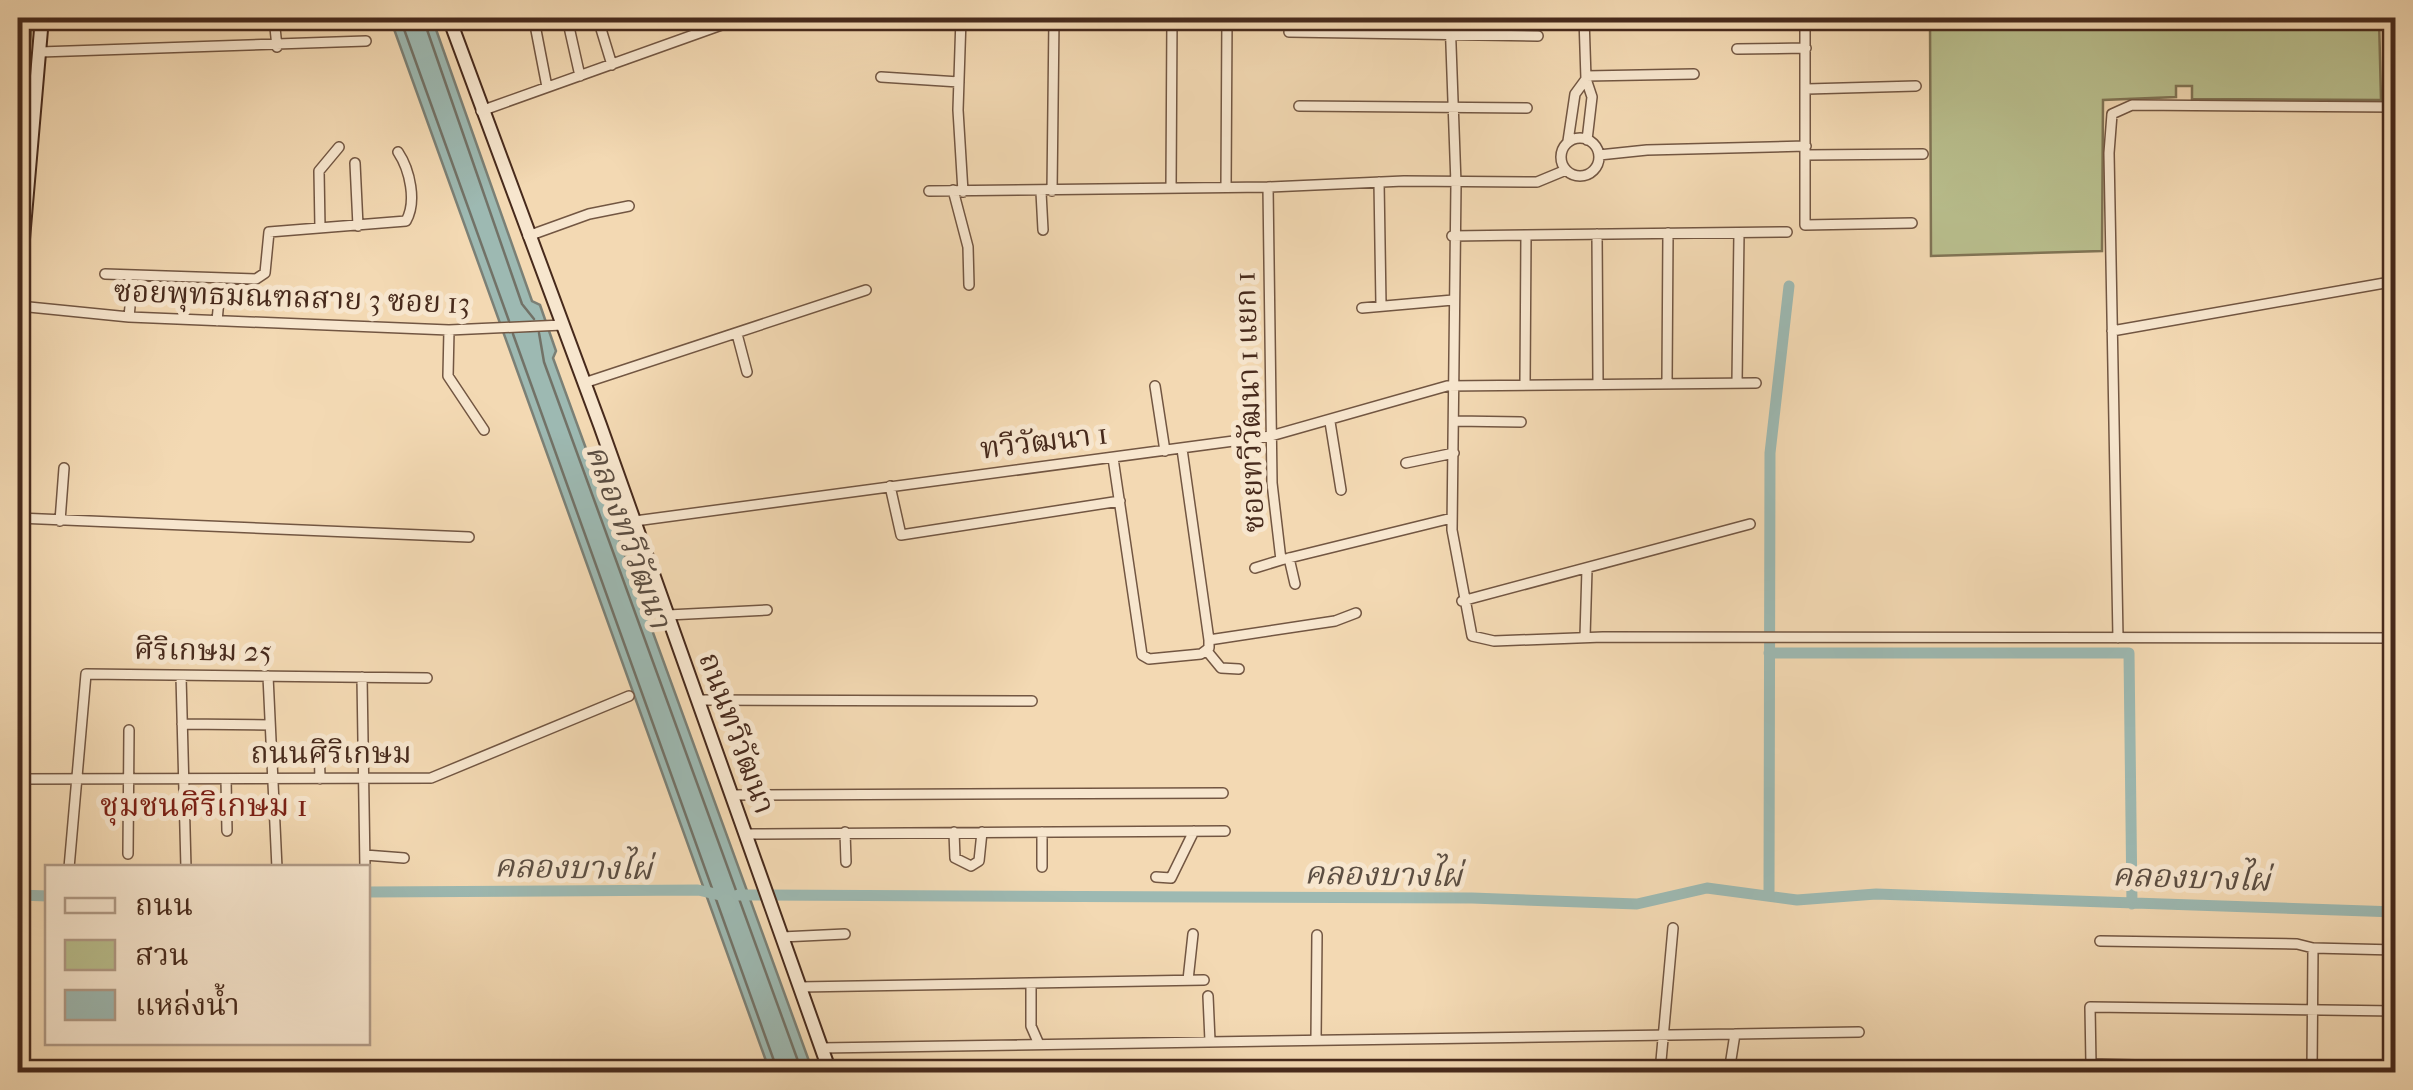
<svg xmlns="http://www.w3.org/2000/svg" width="2413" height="1090" viewBox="0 0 2413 1090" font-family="'IM FELL French Canon','Noto Serif Thai',serif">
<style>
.green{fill:#b9bf8e;stroke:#807455;stroke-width:2.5}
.water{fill:#9db9b2;stroke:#7b8076;stroke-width:2.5}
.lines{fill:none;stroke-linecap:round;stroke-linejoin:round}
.shore{stroke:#727267;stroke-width:2.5}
.canal{stroke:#9db9b2;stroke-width:11}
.minor-casing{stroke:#725642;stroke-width:12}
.secondary-casing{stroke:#472a1c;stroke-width:16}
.minor{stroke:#f7e6ce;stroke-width:9}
.secondary{stroke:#f7e6ce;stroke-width:12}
.labels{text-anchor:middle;stroke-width:10;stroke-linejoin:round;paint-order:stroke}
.street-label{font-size:30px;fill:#472a1c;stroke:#f7e6ce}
.water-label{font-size:32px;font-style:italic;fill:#5c4e42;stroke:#f7e6ce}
.neighbourhood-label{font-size:32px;fill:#7a1f14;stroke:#f7e6ce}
</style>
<rect width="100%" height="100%" fill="#f3d9b3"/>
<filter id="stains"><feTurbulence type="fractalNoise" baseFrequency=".002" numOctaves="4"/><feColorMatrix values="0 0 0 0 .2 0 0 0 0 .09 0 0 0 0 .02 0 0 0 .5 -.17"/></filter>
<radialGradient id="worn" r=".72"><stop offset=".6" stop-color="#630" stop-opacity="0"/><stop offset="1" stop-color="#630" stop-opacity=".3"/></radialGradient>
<!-- green -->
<path class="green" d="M18 18H32L18 208Z
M1930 18H2379L2381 100 2192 99V86H2176V97L2103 100 2102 251 1931 256Z"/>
<!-- water -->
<path class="water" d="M390 18H432L532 301 540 305 556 351 553 358 813 1072H770Z"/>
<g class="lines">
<!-- shore -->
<path class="shore" d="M400 18 509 321
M423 18 522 304 534 319
M539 333 544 362 802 1072
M513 334 778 1072"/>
<!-- canal -->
<path class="canal" d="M1769 653H2129L2132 904
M368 892 698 890 720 895
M18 895 48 896
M738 895 1472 898 1637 904 1707 888 1797 900 1876 894 2396 912
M1769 896 1770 453 1789 286"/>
<!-- minor casing -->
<g class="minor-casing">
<path id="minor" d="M274 18 277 47
M567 18 580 76
M961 18 958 110 963 192
M1450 18 1456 184 1452 530 1472 636 1494 641 1603 637 2396 638
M1584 18 1586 79
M1805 18V225L1912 223
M1806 23 1918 19
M535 25 547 87
M601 29 612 65
M1289 32 1538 36
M1737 49 1806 48
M40 52 366 41
M1586 76 1694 74
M881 77 959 82
M1807 89 1916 86
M1299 106 1527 108
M481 111 741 18
M1561 157a19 19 0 1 1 38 0a19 19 0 1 1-38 0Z
M1568 141 1575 94 1586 79 1592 97 1587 140
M1599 155 1647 150 1806 146
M1806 155 1923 154
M355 163 358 226
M1379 182 1381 305
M1226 187 1227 18
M1268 187 1404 181 1537 182 1566 170
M1171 188 1172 18
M953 190 968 247 969 285
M929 191 1268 187 1272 483 1281 560 1452 518
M1052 191 1054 18
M1041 192 1043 230
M320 228 319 171 339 147
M1597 234 1598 383
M528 236 589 214 629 206
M1452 236 1526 235
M105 274 256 279 265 273 269 232 406 221C417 202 410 170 398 152
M19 306 129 317 449 330 563 325
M1362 308 1453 300
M129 317 133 275
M217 321 221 278
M449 330 448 376 484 430
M2112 331 2396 281
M737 334 747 372
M1667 381 1668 233
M1737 382 1739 233
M584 383 866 290
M1525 383 1526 235 1787 232
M1155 386 1165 451
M1455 421 1521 422
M1330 422 1341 490
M1182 449 1209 640
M1113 458 1142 655 1149 659 1201 654 1209 648V640L1335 621 1356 613
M1406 463 1454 453
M890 486 901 535 1120 501
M18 518 469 537
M60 521 64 468
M635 521 1271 436 1447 386 1756 383
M1289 558 1295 584
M1255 568 1281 560
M1462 601 1750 524
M668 615 767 610
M1585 637 1587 569
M2118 638 2109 153 2112 114 2132 105 2396 107
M1207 651 1221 668 1239 669
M181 676 186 868
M268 676 277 868
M362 677 365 868
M698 700 1032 701
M182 724 270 725
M319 741 320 779
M18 779 431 778 629 696
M226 779 227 831
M732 795 1223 793
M845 832 846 862
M954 832 955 858 971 866 979 861 982 832
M1042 832V867
M746 834 1225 831
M128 854 129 730
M365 855 404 858
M69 868 86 674 427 678
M1156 877 1171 878 1194 831
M782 937 845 934
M2100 941 2297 944 2313 948 2312 1070
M2313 948 2396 950
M1188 980 1193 934
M1031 984V1026L1038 1042
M800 987 1204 980
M1208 996 1210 1041
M2396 1011 2090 1007 2091 1064 2396 1071
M1735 1034 1859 1032
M1316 1039 1317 935
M821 1048 1735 1034 1729 1072
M1660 1072 1673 928"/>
</g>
<!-- secondary casing -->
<g class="secondary-casing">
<path id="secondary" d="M449 18 600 425 830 1072
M18 362 20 274 42 18"/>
</g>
<!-- minor -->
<use href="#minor" class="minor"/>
<!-- secondary -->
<use href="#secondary" class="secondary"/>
</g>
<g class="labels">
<!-- street labels -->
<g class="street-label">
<text transform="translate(292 297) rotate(2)" y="10">ซอยพุทธมณฑลสาย 3 ซอย 13</text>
<text transform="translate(1249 402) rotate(-92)" y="10">ซอยทวีวัฒนา 1 แยก 1</text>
<text transform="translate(1044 441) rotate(-7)" y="10">ทวีวัฒนา 1</text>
<text transform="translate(203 650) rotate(1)" y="10">ศิริเกษม 25</text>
<text transform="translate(737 733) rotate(70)" y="10">ถนนทวีวัฒนา</text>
<text x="331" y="763">ถนนศิริเกษม</text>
</g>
<!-- water labels -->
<g class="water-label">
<text transform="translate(629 536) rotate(70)" y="11">คลองทวีวัฒนา</text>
<text transform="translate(573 867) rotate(1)" y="11">คลองบางไผ่</text>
<text transform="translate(1383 874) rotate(1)" y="11">คลองบางไผ่</text>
<text transform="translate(2191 877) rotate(2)" y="11">คลองบางไผ่</text>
</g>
<!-- neighbourhood labels -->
<g class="neighbourhood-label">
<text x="204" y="816">ชุมชนศิริเกษม 1</text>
</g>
</g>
<!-- margin -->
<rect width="2413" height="1090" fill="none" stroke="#f3d9b3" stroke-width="60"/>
<rect x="20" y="20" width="2373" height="1050" fill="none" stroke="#472a1c" stroke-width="5"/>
<rect x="30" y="30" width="2353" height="1030" fill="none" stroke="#472a1c" stroke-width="2.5"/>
<!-- legend -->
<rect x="45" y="865" width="325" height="180" fill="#f7e6ce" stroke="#b19b87" stroke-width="2.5"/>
<rect x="65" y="898" width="50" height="15" fill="#f7e6ce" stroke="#b19b87" stroke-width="2.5"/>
<text x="135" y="915" font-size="30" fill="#472a1c">ถนน</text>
<rect x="65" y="940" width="50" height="30" fill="#b9bf8e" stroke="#b19b87" stroke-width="2.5"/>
<text x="135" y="965" font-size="30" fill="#472a1c">สวน</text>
<rect x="65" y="990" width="50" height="30" fill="#9db9b2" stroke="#b19b87" stroke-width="2.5"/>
<text x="135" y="1015" font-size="30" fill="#472a1c">แหล่งน้ำ</text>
<rect width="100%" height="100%" filter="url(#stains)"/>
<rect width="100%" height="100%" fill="url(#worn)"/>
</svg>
